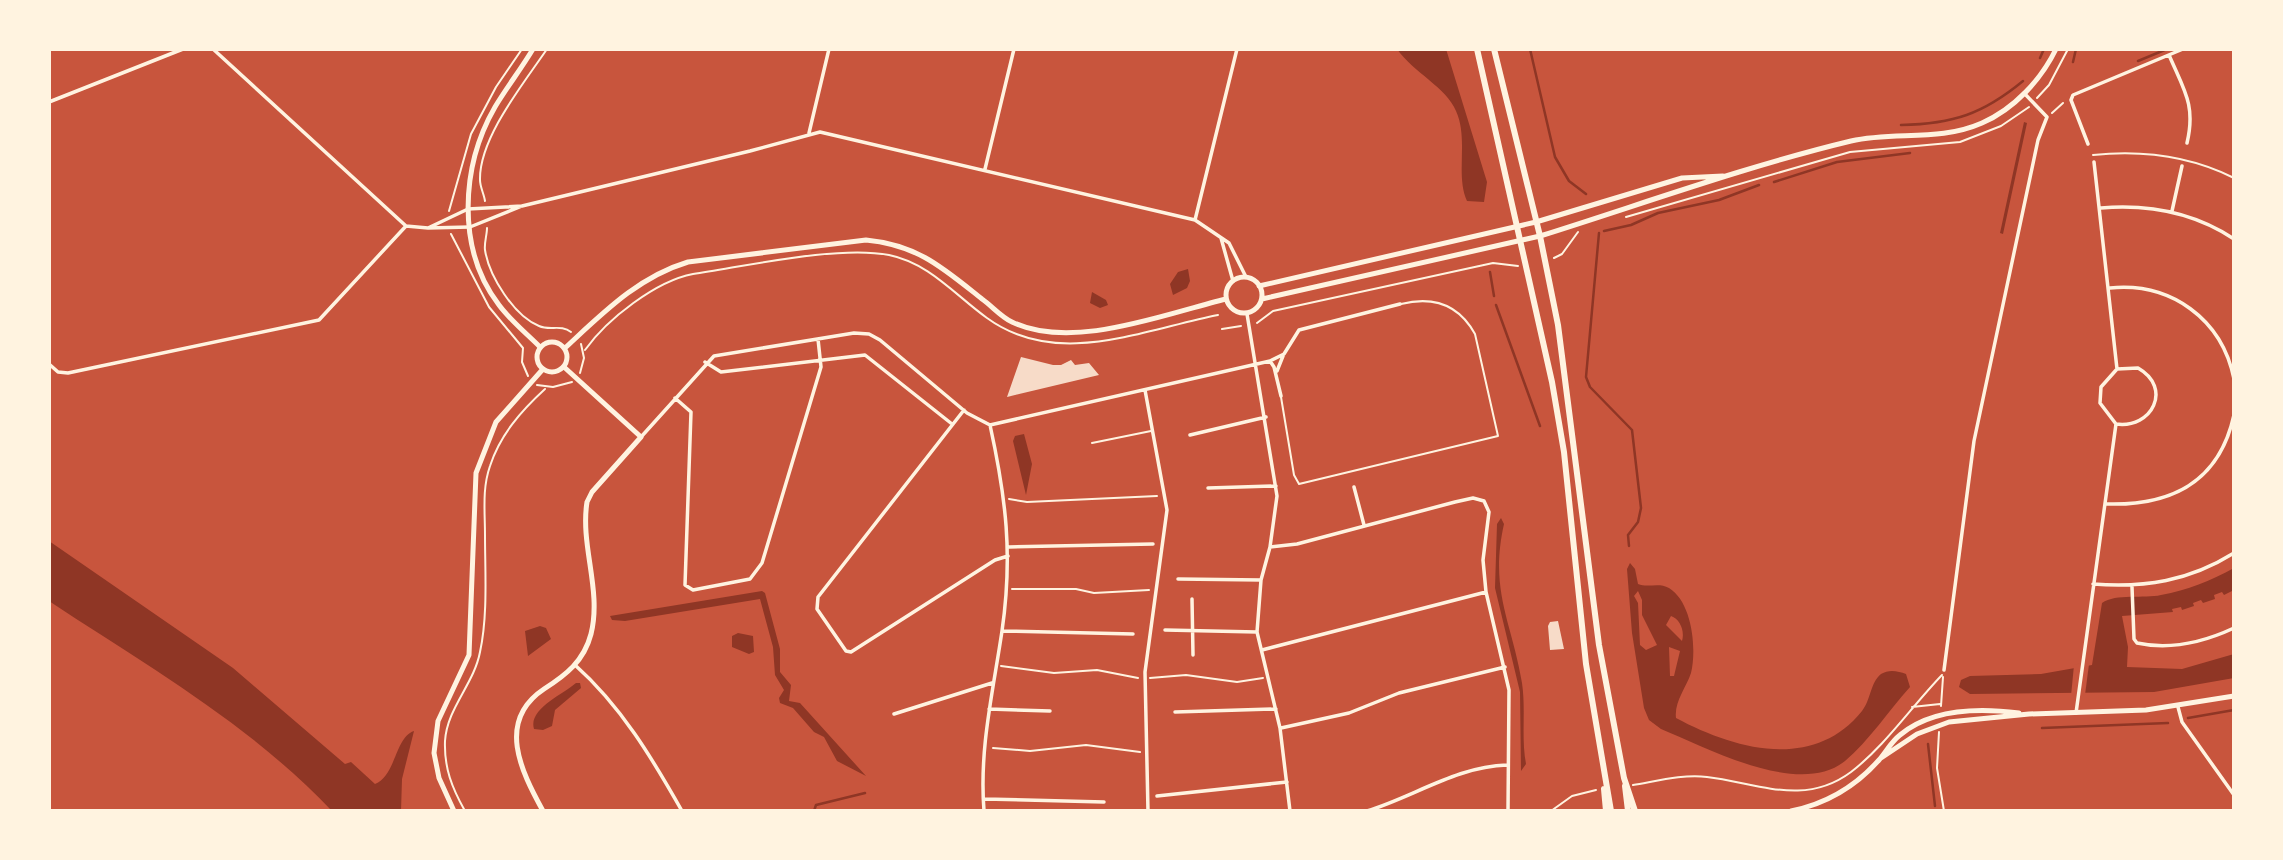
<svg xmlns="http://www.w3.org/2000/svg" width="2283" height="860" viewBox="0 0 2283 860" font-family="'IBM Plex Sans',sans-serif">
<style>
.water{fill:#8f3625;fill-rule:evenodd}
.pier{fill:#c8553d}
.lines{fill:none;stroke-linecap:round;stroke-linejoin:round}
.stream{stroke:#8f3625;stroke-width:2.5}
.building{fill:#f7dbc8}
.path{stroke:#fff3e0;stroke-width:2}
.service{stroke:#fff3e0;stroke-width:2}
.minor{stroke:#fff3e0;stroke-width:3.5}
.tertiary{stroke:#fff3e0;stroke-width:5}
.secondary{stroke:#fff3e0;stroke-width:5}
.primary{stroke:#fff3e0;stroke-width:6}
</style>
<rect width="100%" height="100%" fill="#c8553d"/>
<!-- water -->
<path class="water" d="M1397 49H1446L1487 182 1484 202 1467 201C1455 174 1469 140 1456 111 1447 88 1413 72 1397 49Z
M2024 122 2027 123 2003 234 2000 233Z
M1188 269 1190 281 1187 288 1173 295 1170 284 1178 272Z
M1092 292 1106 300 1108 305 1100 308 1090 303Z
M1024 434 1032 464 1026 495 1013 441 1015 436Z
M1501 518 1504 524C1489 591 1512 622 1522 683 1526 710 1521 738 1526 764L1521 771 1520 692 1495 588 1497 524Z
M49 541 233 668 345 764 351 762 375 784C396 776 395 737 414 731L402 779 401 811H332C247 722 150 668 49 601Z
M1630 563 1635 569 1638 584C1648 588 1659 582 1669 588 1692 602 1697 648 1691 673 1686 688 1674 702 1676 718 1734 749 1813 772 1862 711 1871 700 1870 683 1881 674 1889 669 1898 671 1906 674L1910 687C1889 710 1869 741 1845 761 1799 798 1708 748 1661 729L1649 720 1644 708 1632 633 1627 569ZM1638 591 1642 600V615L1657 645 1646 650 1640 645 1638 603 1634 596ZM1671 616C1680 619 1685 631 1682 641L1666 625ZM1669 647 1680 651 1674 676H1670Z
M2234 568V590L2224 595 2222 592 2214 595 2215 599 2203 603 2201 600 2193 603 2194 606 2182 610 2181 607 2172 609 2173 612 2122 616 2128 647 2127 667 2182 669 2234 654V678L2154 692 1970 694 1959 687 1961 680 1970 676 2041 674 2092 665 2102 603C2116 593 2144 599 2161 595 2188 590 2210 581 2234 568Z
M762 591 765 593 780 649V672L791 685 789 701 800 703 866 776 837 761 824 737 814 732 793 708 780 703 779 698 784 690 775 675 773 647 760 599 625 621 612 620 610 616Z
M540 626 546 628 551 639 528 656 525 631Z
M738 633 753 636 754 652 749 654 732 647V636Z
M576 683H580L581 688 555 710 552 726 543 730 534 729C528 709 562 695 576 683Z"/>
<!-- pier -->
<path class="pier" d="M2081 663 2089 664 2085 695 2071 696 2074 665Z"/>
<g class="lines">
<!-- stream -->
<path class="stream" d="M1530 49 1555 157 1569 181 1586 194
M2040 58 2044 49
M2138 61 2167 49
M2073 62 2076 49
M1901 125C1953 124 1983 114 2023 81
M1774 182 1837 162 1910 153
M1604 231 1631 225 1658 213 1719 200 1759 185
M1599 233 1586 377 1590 387 1632 430 1641 508 1638 522 1628 535 1629 546
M1490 272 1494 296
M1496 305 1540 426
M2188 718 2234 710
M2042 728 2168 723
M1928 744 1935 806
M814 811 816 805 865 793"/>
</g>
<!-- building -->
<path class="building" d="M1021 357 1053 365H1061L1071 360 1075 365 1089 363 1099 375 1007 397Z
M1558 621 1564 649 1550 650 1548 626 1550 622Z"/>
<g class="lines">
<!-- path -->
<path class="path" d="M2037 98 2049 85 2068 49
M2052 113 2063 103
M2093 155C2141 150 2190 156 2234 178
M485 201C484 194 480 187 480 180 479 138 524 83 547 49
M449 211 471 134 496 87 522 49
M1626 217 1850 152 1960 142 2001 126 2029 107
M487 228C487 235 484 243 485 250 489 276 514 316 539 326 550 331 561 324 571 332
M451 234 489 307 523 348 522 362 528 376
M1554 258 1562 254 1578 232
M1257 323 1273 311 1493 263 1518 266
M1222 329 1241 326
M585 350C607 319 656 281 693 274 747 266 839 245 889 255 929 263 955 295 987 318 1057 369 1142 330 1218 315
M580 373 584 358 581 344
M537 385 553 387 572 382
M1009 499 1027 502 1157 496
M1012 589H1076L1094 593 1149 590
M1001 666 1054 673 1097 670 1138 678
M1150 678 1186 675 1237 682 1263 678
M1941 706 1943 677
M1912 707 1940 704
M1939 732 1937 768 1944 811
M993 748 1030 751 1086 745 1140 752
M1633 785C1657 781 1683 774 1707 777 1758 783 1804 807 1851 772 1885 746 1912 706 1942 675
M465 811C452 788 444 768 445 741 447 708 474 684 480 652 488 615 485 572 485 535 485 511 482 489 490 466 500 435 521 411 545 389
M1551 811 1572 796 1596 790"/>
<!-- service -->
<path class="service" d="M1281 397 1294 475 1299 484 1498 436 1475 334C1459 305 1433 296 1401 304
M1092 443 1151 431"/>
<!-- minor -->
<path class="minor" d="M2169 55C2184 90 2196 105 2187 143
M49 102 183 49
M809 133 829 49
M2088 144 2071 100 2073 95 2183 49
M2094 162 2117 369
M985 169 1014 49
M522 206 750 151 820 132 1195 220 1229 243 1246 277
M522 206 470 227 428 228 468 209Z
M2101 208C2149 204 2193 212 2234 239
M2172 211 2182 166
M1195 220 1237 49
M406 226 428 228
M1221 238 1233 281
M2110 288C2171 282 2222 319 2234 379
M1247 314 1277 496 1270 547 1261 580 1257 632 1280 728 1290 811
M705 362 721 372 865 355 952 424
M49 364 58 372 68 373 319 320 406 226 213 49
M2138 368C2173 388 2152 429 2116 424L2100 403 2101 387 2117 369Z
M1277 371 1283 356
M1145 390 1167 510 1145 672 1148 811
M1281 396 1274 367 1270 361 1284 354 1299 330 1400 304
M675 398 691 412 685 585 693 590 750 579 762 563 821 367 818 339
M964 410 818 597 817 609 846 651 851 652 995 560 1008 556
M1190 435 1266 417
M641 437 714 356 854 333 869 334 880 340 967 413 990 425 1270 361
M1354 487 1364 525
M1208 488 1276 486
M2106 504C2171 506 2219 483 2234 415
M1009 547 1153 544
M1270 547 1297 544 1455 502 1473 498 1484 501 1489 512 1483 560 1486 592 1509 690 1508 811
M1178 579 1261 580
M2093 584C2145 588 2189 581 2234 553
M2132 587 2134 639 2137 643C2169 650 2204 642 2234 628
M1192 599 1193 655
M1165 630 1257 632
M1002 631 1133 634
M1262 650 1486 592
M575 665C621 706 652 758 682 811
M1944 670 1974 441 2038 140 2047 117 2024 93
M2178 707 2182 722 2234 795
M989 709 1050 711
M1175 712 1276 709
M2076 713 2116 424
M894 714 992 683
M1281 728 1349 713 1399 693 1505 667
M1157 796 1287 782
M984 799 1104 802
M984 811C979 749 993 692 1002 631 1013 555 1006 498 990 425
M1367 811C1413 797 1458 766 1507 765"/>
<!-- tertiary -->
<path class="tertiary" d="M533 49C521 69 507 87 495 107 461 166 456 249 499 305 510 320 527 334 540 347
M1536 222 1682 178 1723 176
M1540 236C1642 204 1747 166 1851 141 1895 131 1939 142 1982 123 2014 109 2041 80 2056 49
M1881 758 1917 734 1949 722 2029 714 2146 710 2234 696
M543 811C521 771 496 721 544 689 566 675 584 661 591 634 602 590 580 546 587 502L592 492 641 437 564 367
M1791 811C1826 804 1855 787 1879 760 1886 752 1891 742 1900 735 1932 708 1980 708 2019 713"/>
<!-- secondary -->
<path class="secondary" d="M1226 295a18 18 0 1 1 36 0a18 18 0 1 1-36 0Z
M1259 286 1536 222
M1262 299 1540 236
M537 357a15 15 0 1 1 30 0a15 15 0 1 1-30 0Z
M565 348C603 313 638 277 688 262L866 240C918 245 943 268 982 299 992 306 1001 317 1012 322 1072 351 1164 314 1226 299
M454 811 439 778 434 753 438 721 469 655 476 473 496 422 543 369"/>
<!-- primary -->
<path class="primary" d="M1477 49 1552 382 1564 452 1586 664 1611 811
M1494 49 1540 236 1558 325 1599 645 1624 778 1635 811
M1625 786 1628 811
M1604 789 1606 811"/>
</g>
<!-- border -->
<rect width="2283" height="860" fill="none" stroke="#fff3e0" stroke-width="102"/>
</svg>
